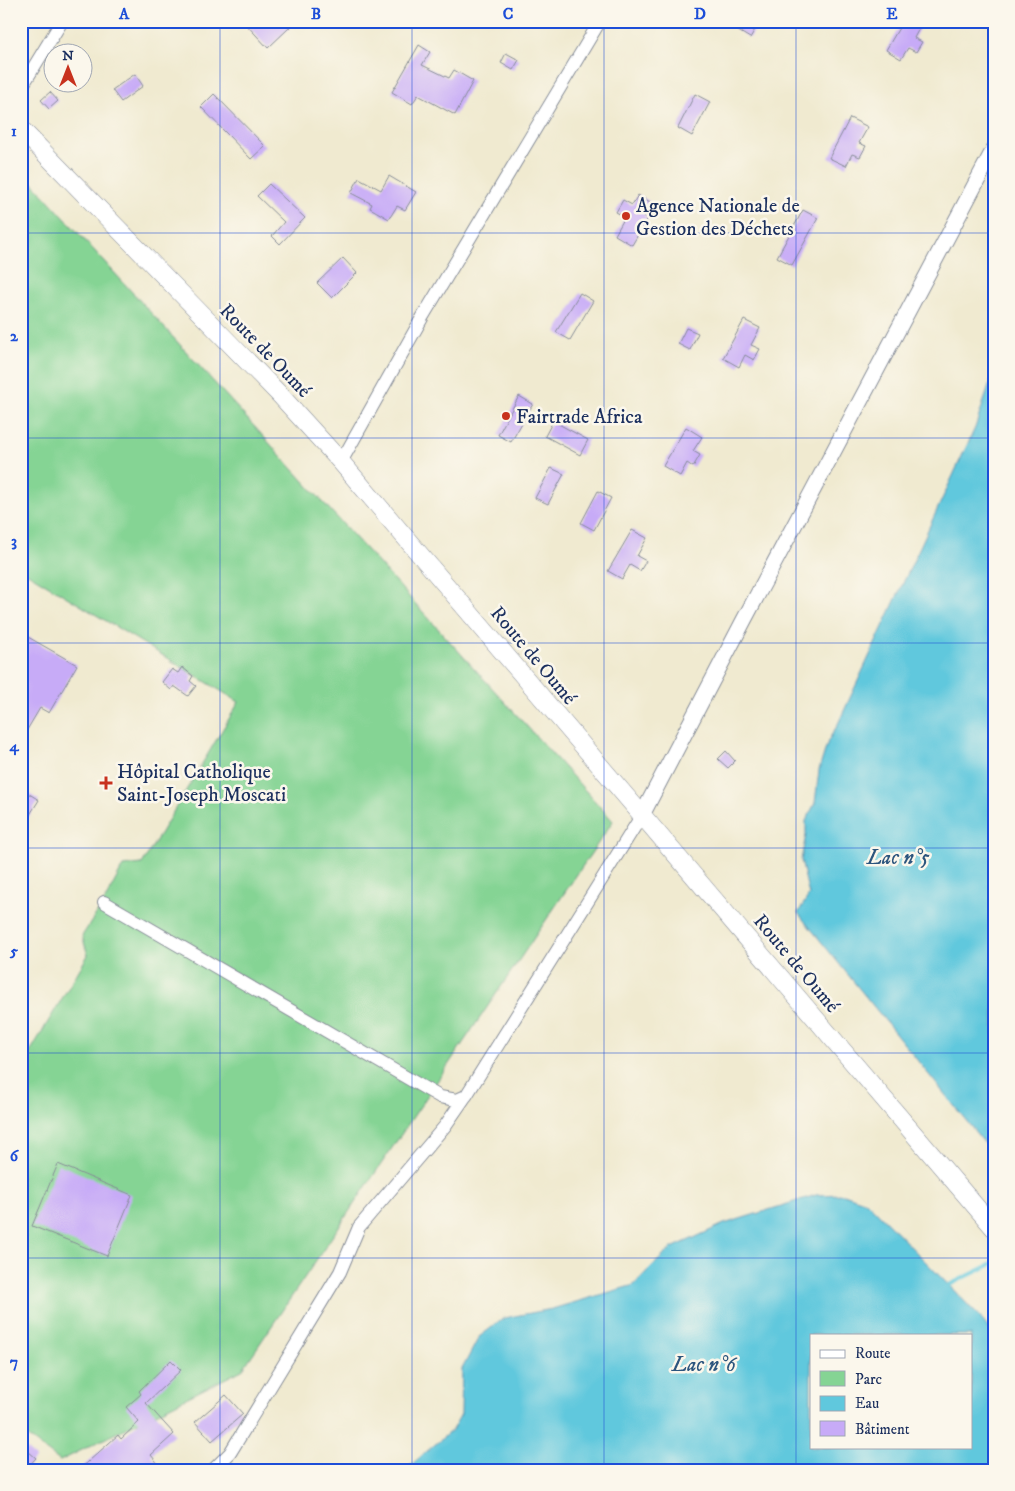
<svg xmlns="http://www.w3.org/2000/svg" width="1015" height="1491" viewBox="0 0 1015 1491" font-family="'IM FELL DW Pica',serif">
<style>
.green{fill:#85d494;stroke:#508279}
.water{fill:#60c8dd;stroke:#3e7c9e;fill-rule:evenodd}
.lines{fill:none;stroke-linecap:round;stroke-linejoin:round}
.stream{stroke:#60c8dd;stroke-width:4}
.building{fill:#c7abf7}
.minor-casing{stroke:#868c97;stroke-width:14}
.tertiary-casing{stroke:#868c97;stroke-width:17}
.secondary-casing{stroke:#868c97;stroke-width:19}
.minor{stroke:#fff;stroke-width:12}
.tertiary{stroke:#fff;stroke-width:15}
.secondary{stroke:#fff;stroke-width:18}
.grid{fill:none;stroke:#1d4ed8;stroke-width:1;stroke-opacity:0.55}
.poi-dot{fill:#c8321e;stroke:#fbf7ec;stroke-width:2}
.labels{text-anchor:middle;stroke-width:5;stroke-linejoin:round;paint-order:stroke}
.poi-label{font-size:20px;fill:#1b2f5e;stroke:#fbf7ec;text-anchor:start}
.street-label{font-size:20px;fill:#1b2f5e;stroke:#fbf7ec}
.water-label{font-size:21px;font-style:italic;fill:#2c557e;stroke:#fbf7ec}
.neatline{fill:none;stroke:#1d4ed8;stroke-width:2}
.grid-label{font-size:16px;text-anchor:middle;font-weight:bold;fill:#1d4ed8}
</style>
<rect width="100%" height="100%" fill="#fbf7ec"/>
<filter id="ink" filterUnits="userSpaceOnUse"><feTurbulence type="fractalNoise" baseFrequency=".02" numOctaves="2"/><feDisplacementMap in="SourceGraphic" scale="10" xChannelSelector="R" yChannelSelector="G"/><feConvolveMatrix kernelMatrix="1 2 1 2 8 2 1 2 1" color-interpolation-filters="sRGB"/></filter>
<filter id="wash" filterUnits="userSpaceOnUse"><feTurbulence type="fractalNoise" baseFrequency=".0096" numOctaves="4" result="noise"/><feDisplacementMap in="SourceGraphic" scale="20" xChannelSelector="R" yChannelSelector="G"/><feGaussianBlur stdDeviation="1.12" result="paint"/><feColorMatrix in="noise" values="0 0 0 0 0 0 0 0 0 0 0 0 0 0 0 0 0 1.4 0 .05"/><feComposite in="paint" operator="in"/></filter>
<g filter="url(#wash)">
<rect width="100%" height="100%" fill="#f0ead0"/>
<!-- green -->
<path class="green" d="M21 170 613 821 242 1370 60 1461 21 1432V1067L88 955 82 936 104 902 123 866 142 864 239 702 21 569Z"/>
<!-- water -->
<path class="water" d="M994 371V1155L798 913 809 895 801 860 806 835V821L815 803 819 770 828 741 837 726 975 428Z
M844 1194 867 1202 978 1315 994 1335V1470H405L452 1430 461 1414 462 1369 479 1337 504 1318 552 1309 634 1285 649 1269 672 1248 724 1224 816 1195ZM811 1335H971V1447H811Z"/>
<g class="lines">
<!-- stream -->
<path class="stream" d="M949 1285 994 1263"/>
</g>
<g id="blocks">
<!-- building -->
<path class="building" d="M243 21H284L290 27 268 48Z
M739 21H760L750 38 735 29Z
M903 21H923L914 38 922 42 916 52 908 48 901 59 886 50Z
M419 45 430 52 422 65 449 78 454 70 473 81 455 115 418 95 412 104 392 92Z
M506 53 519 60 513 70 501 63Z
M135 74 143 86 121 102 112 90Z
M50 92 58 101 49 109 41 100Z
M214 94 265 146 251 159 201 107Z
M695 94 710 102 692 136 678 128Z
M850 118 868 127 859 143 866 146 860 157 852 154 846 166 829 158Z
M389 176 416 192 405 210 397 206 389 219 370 208 372 204 351 193 359 178 381 190Z
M269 184 305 218 280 244 272 236 284 222 257 196Z
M638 195 652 203 644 216 648 218 632 245 615 235 625 217 616 212 623 200 632 205Z
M803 210 818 218 792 265 777 257Z
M343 258 357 273 332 298 317 283Z
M580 293 593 301 570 340 556 332Z
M744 320 760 328 751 345 760 349 754 360 745 355 739 367 723 358Z
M686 328 698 333 690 350 678 344Z
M519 396 533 404 511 442 498 435Z
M553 421 588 440 580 455 545 436Z
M686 427 702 437 693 451 700 455 693 467 687 463 680 476 663 466Z
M551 468 564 474 548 504 535 498Z
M598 491 611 498 594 530 581 523Z
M632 530 647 538 637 556 646 561 640 571 630 565 622 579 608 571Z
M21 633 77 665 49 713 40 708 21 740Z
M182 667 193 676 190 681 196 686 188 696 174 686 171 690 162 682 172 669 178 673Z
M726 751 735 761 728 768 718 759Z
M21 789 39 800 21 829Z
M58 1164 132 1195 107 1256 32 1226Z
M171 1360 181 1370 146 1403 174 1434 151 1455 163 1470H79L118 1435 121 1439 139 1422 126 1407 141 1394 139 1391Z
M226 1395 243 1414 212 1441 195 1422Z
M21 1445 36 1458 25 1470H21Z"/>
</g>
</g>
<g filter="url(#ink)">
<use href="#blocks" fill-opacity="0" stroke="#868c97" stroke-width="1"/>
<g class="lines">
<!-- minor casing -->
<g class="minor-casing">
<path id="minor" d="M21 88 62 21
M341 462 422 318 600 21
M104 902 440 1097 457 1100 466 1096 642 815
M213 1470 230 1453 340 1272 359 1227 445 1126 465 1097"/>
</g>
<!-- tertiary casing -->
<g class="tertiary-casing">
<path id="tertiary" d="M642 815 744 620 994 149"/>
</g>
<!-- secondary casing -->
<g class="secondary-casing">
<path id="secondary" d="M21 129 280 395 341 462 994 1228"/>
</g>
<!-- minor -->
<use href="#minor" class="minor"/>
<!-- tertiary -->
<use href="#tertiary" class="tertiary"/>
<!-- secondary -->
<use href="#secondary" class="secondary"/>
</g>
</g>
<!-- grid -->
<path class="grid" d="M220 21V1470M412 21V1470M604 21V1470M796 21V1470M21 233H994M21 438H994M21 643H994M21 848H994M21 1053H994M21 1258H994"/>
<!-- markers -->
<g class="poi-dot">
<circle cx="626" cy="216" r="5"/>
<circle cx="506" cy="416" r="5"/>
<path d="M103.5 775.5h5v5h5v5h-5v5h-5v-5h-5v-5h5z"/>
</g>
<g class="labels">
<!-- poi labels -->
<g class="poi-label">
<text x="636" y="212">Agence Nationale de<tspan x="636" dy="23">Gestion des Déchets</tspan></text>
<text x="516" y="423">Fairtrade Africa</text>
<text x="117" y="778">Hôpital Catholique<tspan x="117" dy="23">Saint-Joseph Moscati</tspan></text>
</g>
<!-- street labels -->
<g class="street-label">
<text transform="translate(266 350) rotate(46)" y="7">Route de Oumé</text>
<text transform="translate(534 655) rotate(50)" y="7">Route de Oumé</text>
<text transform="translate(797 963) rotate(50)" y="7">Route de Oumé</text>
</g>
<!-- water labels -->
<g class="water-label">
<text x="898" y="864">Lac n°5</text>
<text x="704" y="1371">Lac n°6</text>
</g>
</g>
<!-- margin -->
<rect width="1015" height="1491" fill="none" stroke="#fbf7ec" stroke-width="55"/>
<!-- legend -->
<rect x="810" y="1334" width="162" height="115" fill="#fbf7ec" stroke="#a1a7b3"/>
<rect x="820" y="1350" width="25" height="8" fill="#ffffff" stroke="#a1a7b3"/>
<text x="855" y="1358" font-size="15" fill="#1b2f5e">Route</text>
<rect x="820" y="1371" width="25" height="15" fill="#85d494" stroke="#a1a7b3"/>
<text x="855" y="1384" font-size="15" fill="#1b2f5e">Parc</text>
<rect x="820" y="1396" width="25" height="15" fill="#60c8dd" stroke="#a1a7b3"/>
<text x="855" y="1408" font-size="15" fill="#1b2f5e">Eau</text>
<rect x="820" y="1421" width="25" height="15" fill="#c7abf7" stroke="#a1a7b3"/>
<text x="855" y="1434" font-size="15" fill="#1b2f5e">Bâtiment</text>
<!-- north arrow -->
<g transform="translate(68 68)"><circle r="24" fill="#fbf7ec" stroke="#a1a7b3"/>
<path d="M0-4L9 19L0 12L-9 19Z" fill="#c8321e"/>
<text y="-8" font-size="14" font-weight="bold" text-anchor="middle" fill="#1b2f5e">N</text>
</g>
<rect x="28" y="28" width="960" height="1436" class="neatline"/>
<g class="grid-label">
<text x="124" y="19">A</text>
<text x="316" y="19">B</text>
<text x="508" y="19">C</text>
<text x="700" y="19">D</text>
<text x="892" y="19">E</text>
<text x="14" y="136">1</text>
<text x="14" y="341">2</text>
<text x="14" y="546">3</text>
<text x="14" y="751">4</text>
<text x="14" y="956">5</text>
<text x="14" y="1161">6</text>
<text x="14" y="1367">7</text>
</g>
</svg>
